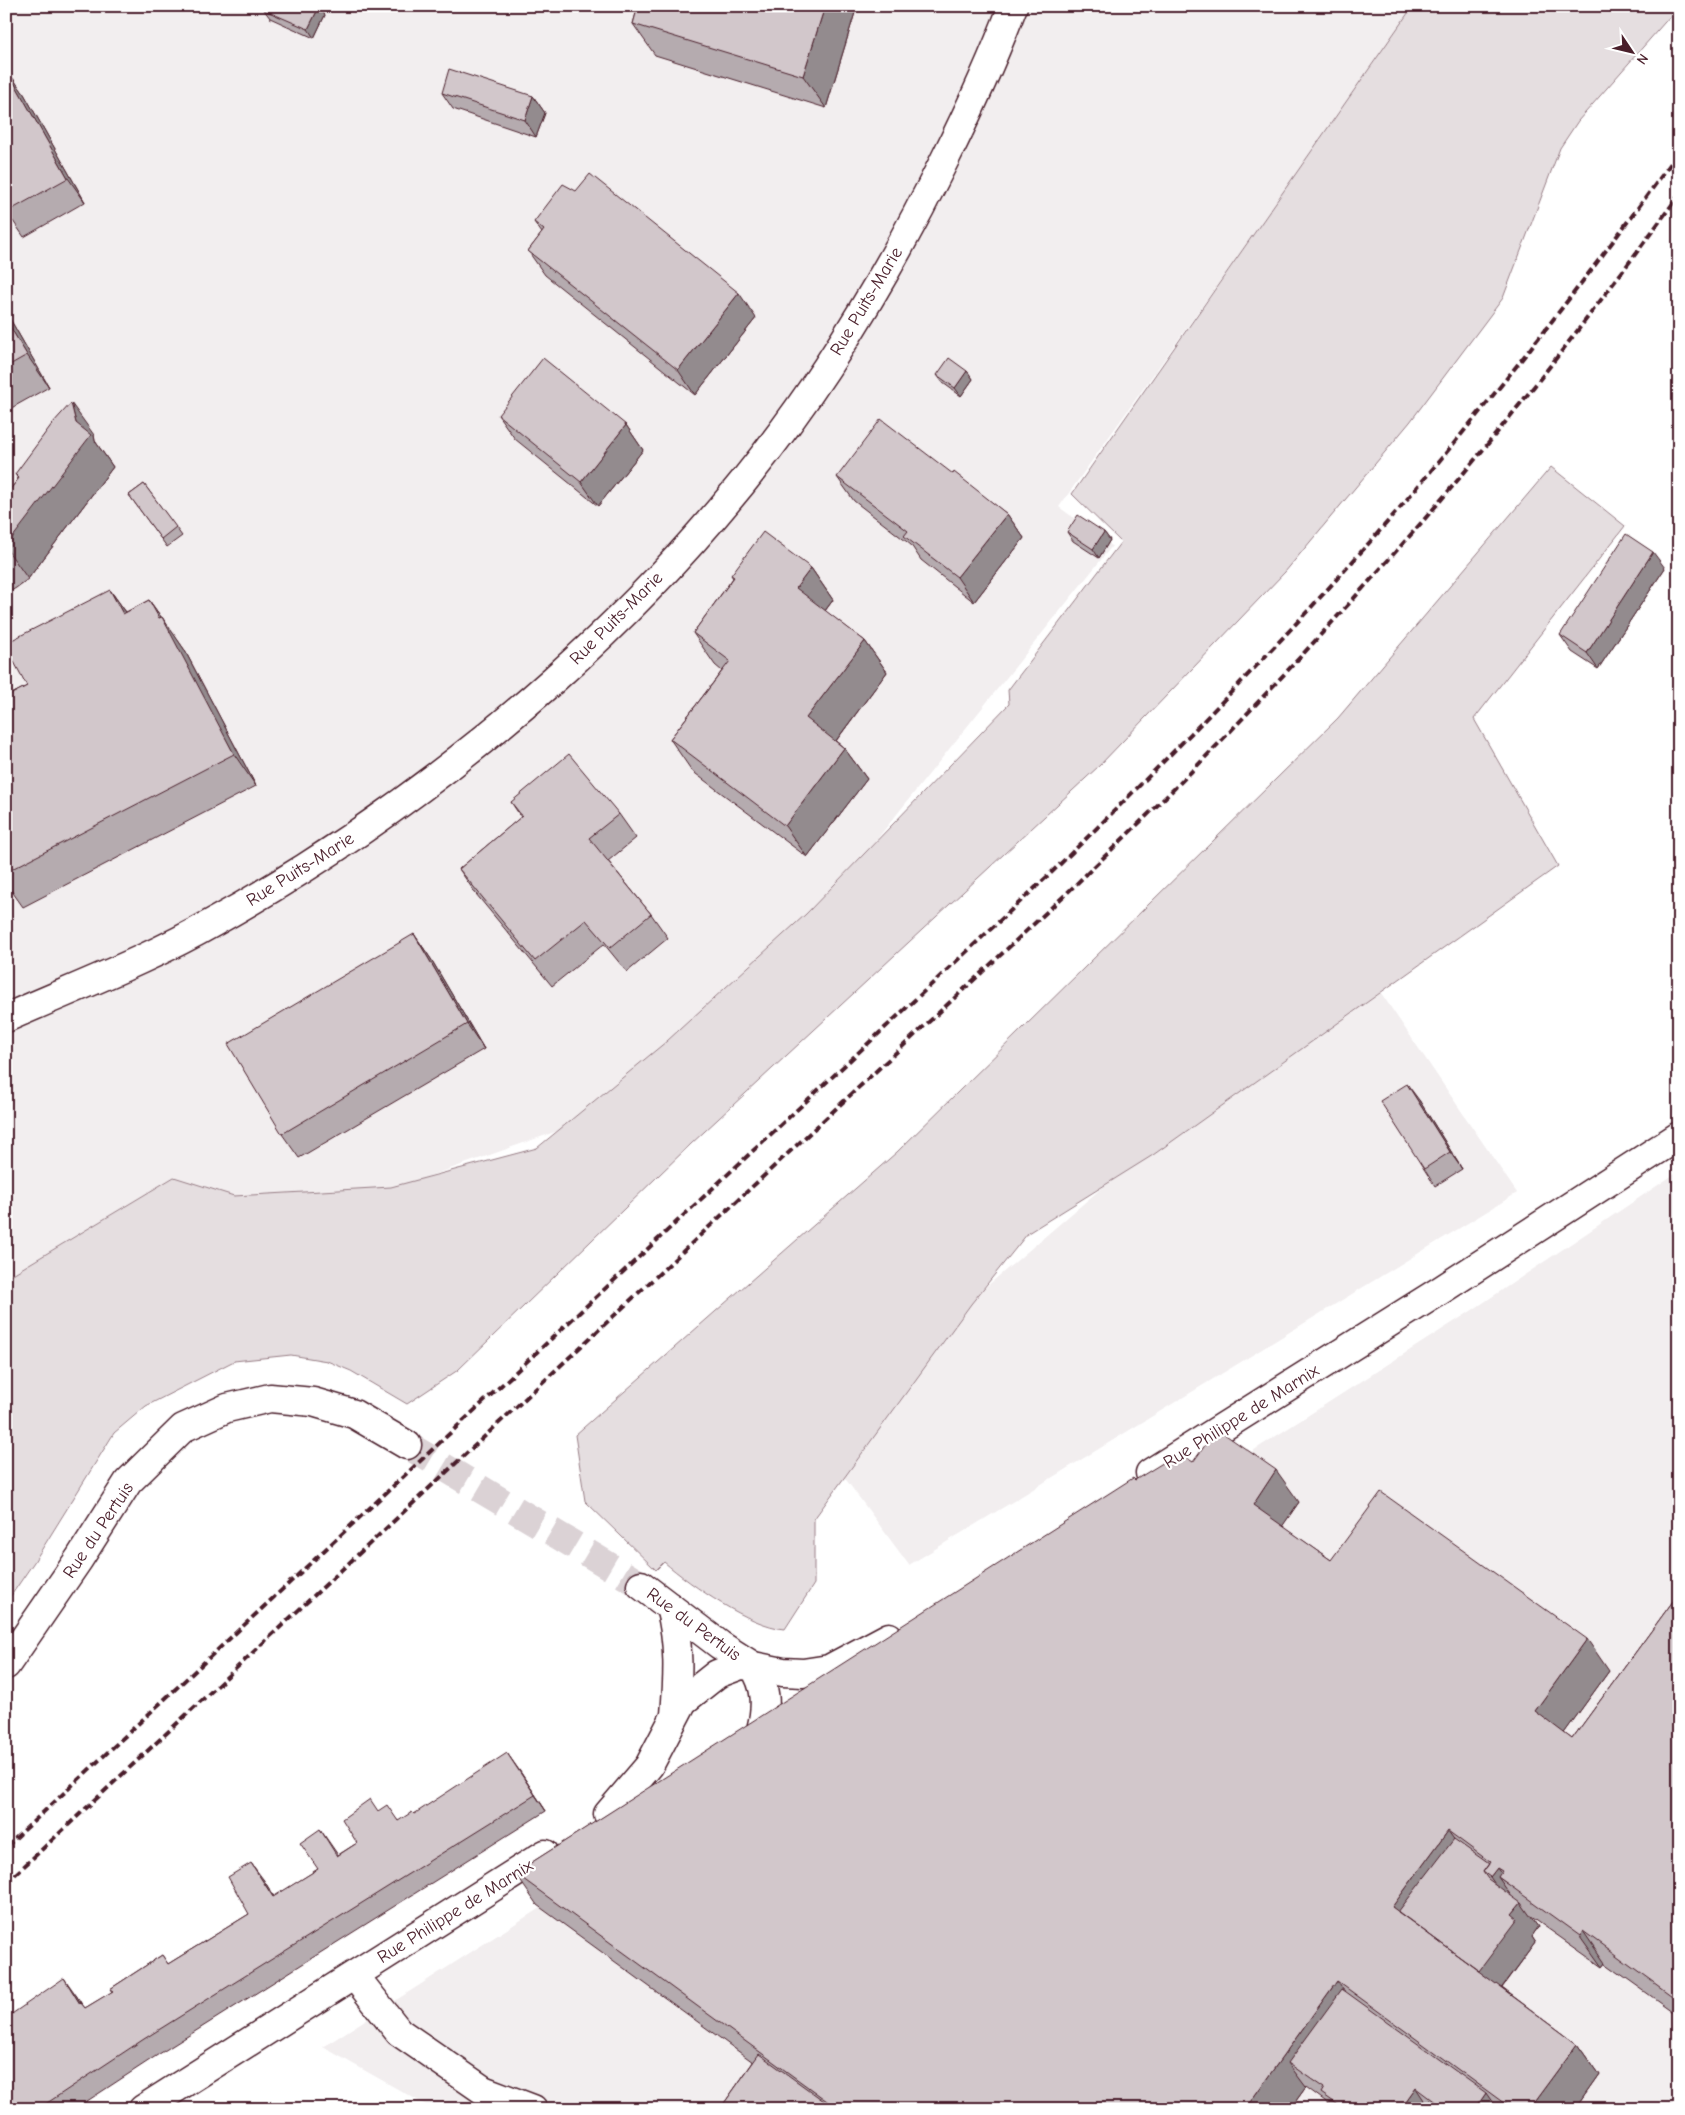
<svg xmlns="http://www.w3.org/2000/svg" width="1685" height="2115" viewBox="0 0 1685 2115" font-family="'Comic Neue',sans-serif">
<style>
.built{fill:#f2eeef}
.green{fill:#e5dee0;stroke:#987e86}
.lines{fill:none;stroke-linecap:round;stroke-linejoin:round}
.major-tunnel{stroke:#dbd2d5;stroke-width:28;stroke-dasharray:28 14;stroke-linecap:butt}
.minor-casing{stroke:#4a1f2b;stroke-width:31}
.major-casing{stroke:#4a1f2b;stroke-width:31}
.minor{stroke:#fff;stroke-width:28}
.major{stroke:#fff;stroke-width:28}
.rail{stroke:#4a1f2b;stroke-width:4;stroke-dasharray:8 4;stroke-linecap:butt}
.wall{fill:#b5abaf;stroke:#4a1f2b}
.shaded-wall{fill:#938b8e;stroke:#4a1f2b}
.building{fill:#d2c7cb;stroke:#4a1f2b}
.labels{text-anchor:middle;stroke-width:4.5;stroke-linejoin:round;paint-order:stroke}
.street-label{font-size:18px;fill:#4a1f2b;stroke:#fff}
</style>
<rect width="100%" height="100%" fill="#fff"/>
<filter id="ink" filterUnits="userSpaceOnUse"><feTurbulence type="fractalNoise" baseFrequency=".02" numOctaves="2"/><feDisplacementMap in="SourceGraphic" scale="10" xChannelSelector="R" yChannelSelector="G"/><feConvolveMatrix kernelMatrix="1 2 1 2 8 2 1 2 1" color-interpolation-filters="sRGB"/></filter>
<g filter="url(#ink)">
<!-- built -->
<path class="built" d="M12 6H1416L1059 507 1112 546 804 930 589 1120 6 1325V9Z
M1381 993 1517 1193 909 1565 813 1435 1125 1168Z
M1679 1171V2109H433L323 2047 1471 1311Z"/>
<!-- green -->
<path class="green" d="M1413 6H1679L1578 121 1560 148 1503 298 1410 422 1285 572 1099 766 691 1144 458 1370 407 1404 351 1371 327 1361 291 1355 234 1361 146 1406 114 1433 34 1562 6 1603V1278L174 1177 234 1196 391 1187 537 1148 667 1041 806 914 1009 704 1008 690 1121 542 1072 494Z
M1551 467 1625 526 1474 719 1558 866 1153 1155 1028 1233 971 1304 814 1519V1584L785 1629C749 1626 692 1586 664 1562L656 1570 585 1501 575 1435 897 1152 1338 718Z"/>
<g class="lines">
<!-- major-tunnel -->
<path class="major-tunnel" d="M407 1445 641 1585"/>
<!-- minor casing -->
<g class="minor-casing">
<path id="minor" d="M6 1018C76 987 148 960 214 922 450 790 678 594 827 367 870 301 909 232 944 161 969 111 993 59 1013 6
M670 1607C680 1643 678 1678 675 1715
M608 1814 649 1766 683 1701 717 1674 741 1665 753 1666C767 1686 767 1706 761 1730
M354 1975 399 2032 483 2090 533 2109
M143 2109 545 1854"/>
</g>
<!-- major casing -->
<g class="major-casing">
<path id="major" d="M1150 1473 1438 1292 1679 1136
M641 1585 720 1645 753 1666 783 1672 803 1673 829 1669 889 1637
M6 1665 79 1559 128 1482 183 1428 227 1408 270 1398 313 1402 354 1414 407 1445"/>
</g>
<!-- minor -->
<use href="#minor" class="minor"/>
<!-- major -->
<use href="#major" class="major"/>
<!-- rail -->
<path class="rail" d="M6 1847 1051 873C1173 754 1292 633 1403 504 1500 390 1591 273 1679 152
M6 1883 1067 893C1108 853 1150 813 1191 772 1270 691 1347 607 1422 522 1513 417 1597 307 1679 195"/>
</g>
<!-- wall -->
<path class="wall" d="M638 6H857L826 108 655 55 633 24Z
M319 7 325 15 314 38 270 18 264 10Z
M6 70H7L24 94 85 202 24 237 13 221 6 225Z
M442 93 533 96 545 113 536 137 453 109Z
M534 222 756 318 695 395 545 275 528 251 542 233Z
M6 312 49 387 6 411Z
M967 371 973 379 961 396 943 383 937 375Z
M498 415 626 425 643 450 598 506 515 439Z
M94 435 95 441 113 467 28 579 16 588 6 594V495L18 479 15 474Z
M953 474 1007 514 1024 538 974 602 921 560 911 545 854 501 837 477Z
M144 484 182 536 167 547 129 495Z
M1067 532H1104L1110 540 1099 558 1073 541Z
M811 568 833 600 825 611 865 641 887 672 836 741 844 748 867 779 807 857 692 771 670 739 722 671 715 665 693 633 733 578 731 575Z
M1665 568 1598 669 1572 652 1560 635Z
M110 590 126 612 149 600 184 649 256 786 23 907 6 883V697L27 686Z
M511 802 619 814 636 838 608 861 651 914 668 938 627 972 604 944 552 986 476 894 459 869 521 817Z
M414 934 431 959 484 1049 299 1158 282 1134Z
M1419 1100 1462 1169 1435 1186 1424 1169Z
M1193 1462 1299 1502 1282 1526 1331 1560 1609 1671 1564 1733 1572 1739 1679 1593V2016L1605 1963 1602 1967 1530 1916 1538 1927 1531 1937 1535 1943 1502 1988 1577 2044 1599 2075 1575 2109H1332L1329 2104 1306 2087 1290 2109H720L753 2062 537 1905 515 1873 1135 1480Z
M519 1770 546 1811 156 2056 75 2109H6L76 1995 81 2003 85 2008 112 1992 110 1989 162 1955 168 1964 249 1914 263 1879 274 1897 318 1869 320 1829 338 1855 357 1843 378 1811 399 1821Z"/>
<!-- shaded-wall -->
<path class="shaded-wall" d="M825 6H857L826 108 803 76Z
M319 7 325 15 314 38 308 29Z
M7 70 24 94 85 202 68 178Z
M533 96 545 113 536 137 525 120Z
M739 293 756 318 695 395 678 370Z
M6 312 49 387 27 355 6 320Z
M967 371 973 379 961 396 955 388Z
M71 403 94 435 95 441 113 467 28 579 6 548V546L76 423Z
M626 425 643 450 598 506 581 482Z
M1007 514 1024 538 974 602 957 577Z
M1104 532 1110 540 1099 558 1093 549Z
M1653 552 1665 568 1598 669 1587 653Z
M811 568 833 600 818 620 796 588Z
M110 590 133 622 123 614Z
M149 600 166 624 162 617 184 649 256 786 234 754Z
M865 641 887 672 829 750 806 718Z
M844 748 867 779 807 857 785 826Z
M414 934 431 959 484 1049 467 1024Z
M1407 1084 1419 1100 1462 1169 1450 1152Z
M1276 1470 1299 1502 1275 1537 1253 1505Z
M1587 1639 1609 1671 1557 1743 1535 1711Z
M507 1753 519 1770 546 1811 535 1795Z
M1448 1831 1471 1863 1420 1931 1392 1907Z
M251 1863 263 1879 285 1914 273 1897Z
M1497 1868 1508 1884 1498 1877 1516 1903 1512 1909 1490 1877Z
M1521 1903 1538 1927 1531 1937 1535 1943 1494 1998 1477 1973 1512 1914Z
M1583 1931 1605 1963 1602 1967 1580 1936Z
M64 1978 76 1995 92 2021 80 2004Z
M1337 1981 1359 2013 1288 2063 1306 2087 1290 2109H1245Z
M1577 2044 1599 2075 1575 2109H1529Z
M1416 2088 1430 2109H1401Z
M1486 2093 1497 2109H1475Z"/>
<!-- building -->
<path class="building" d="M265 6H318L319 7 308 29 264 10Z
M638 6H825L803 76 633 24Z
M449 69 533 96 525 120 442 93Z
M6 70H7L68 178 7 212 6 211Z
M590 174 739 293 678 370 528 251 544 230 534 222 563 184 576 191Z
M6 320 27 355 6 367Z
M543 358 626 425 581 482 498 415Z
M949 358 967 371 955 388 937 375Z
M71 403 76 423 91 435 6 546V495L19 478 15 474 52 424Z
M881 419 953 474 954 472 1007 514 957 577 904 536 908 531 837 477Z
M144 484 176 527 161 539 129 495Z
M1078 515 1104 532 1093 549 1067 532Z
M763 532 811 568 796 588 865 641 806 718 844 748 785 826 670 739 730 661 693 633 734 577 731 575Z
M1626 534 1653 552 1587 653 1560 635Z
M110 590 123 614 149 600 159 618 162 617 234 754 6 872V697L27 686 6 647V643Z
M569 754 619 814 589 838 651 914 610 948 586 920 535 961 459 869 522 816 511 802Z
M414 934 467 1024 282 1134 228 1044Z
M1407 1084 1450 1152 1424 1169 1380 1101Z
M1217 1429 1276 1470 1253 1505 1331 1560 1381 1492 1587 1639 1535 1711 1572 1739 1679 1593V2001L1583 1931 1580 1936 1498 1877 1502 1871 1497 1868 1490 1877 1483 1872 1490 1862 1448 1831 1392 1907 1577 2044 1529 2109H1512L1337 1981 1245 2109H838L515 1873 1133 1478 1135 1480 1179 1453 1193 1462Z
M507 1753 535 1795 144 2039 38 2109H6V2018L64 1978 80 2004 81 2003 85 2008 113 1991 110 1989 162 1955 168 1964 249 1914 228 1877 251 1863 273 1897 318 1869 300 1843 320 1829 337 1856 357 1843 342 1819 370 1799 378 1811 387 1805 398 1821 412 1812 414 1814Z
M1454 1839 1489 1864 1483 1872 1488 1879 1521 1903 1512 1914 1518 1919 1479 1971 1398 1912Z
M1342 1989 1486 2093 1475 2109H1444L1416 2088 1401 2109H1344L1321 2093 1324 2088 1288 2063Z
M759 2054 835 2109H720Z"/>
</g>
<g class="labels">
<!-- street labels -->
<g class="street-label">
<text transform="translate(866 301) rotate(-59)" y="6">Rue Puits-Marie</text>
<text transform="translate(616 618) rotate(-45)" y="6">Rue Puits-Marie</text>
<text transform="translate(300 869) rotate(-32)" y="6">Rue Puits-Marie</text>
<text transform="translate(1241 1416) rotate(-32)" y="6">Rue Philippe de Marnix</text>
<text transform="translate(98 1530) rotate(-56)" y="6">Rue du Pertuis</text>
<text transform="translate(694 1624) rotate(36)" y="6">Rue du Pertuis</text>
<text transform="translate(455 1911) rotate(-32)" y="6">Rue Philippe de Marnix</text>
</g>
</g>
<!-- margin -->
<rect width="1685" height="2115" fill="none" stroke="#fff" stroke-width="25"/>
<rect x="12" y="12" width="1660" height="2090" fill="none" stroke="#4a1f2b" stroke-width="2" filter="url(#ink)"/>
<!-- north arrow -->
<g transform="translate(1632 52) rotate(125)" stroke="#ffffff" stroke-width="4" paint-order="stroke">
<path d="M0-4L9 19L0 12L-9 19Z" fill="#4a1f2b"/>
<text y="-8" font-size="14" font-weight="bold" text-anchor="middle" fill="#4a1f2b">N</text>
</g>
</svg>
